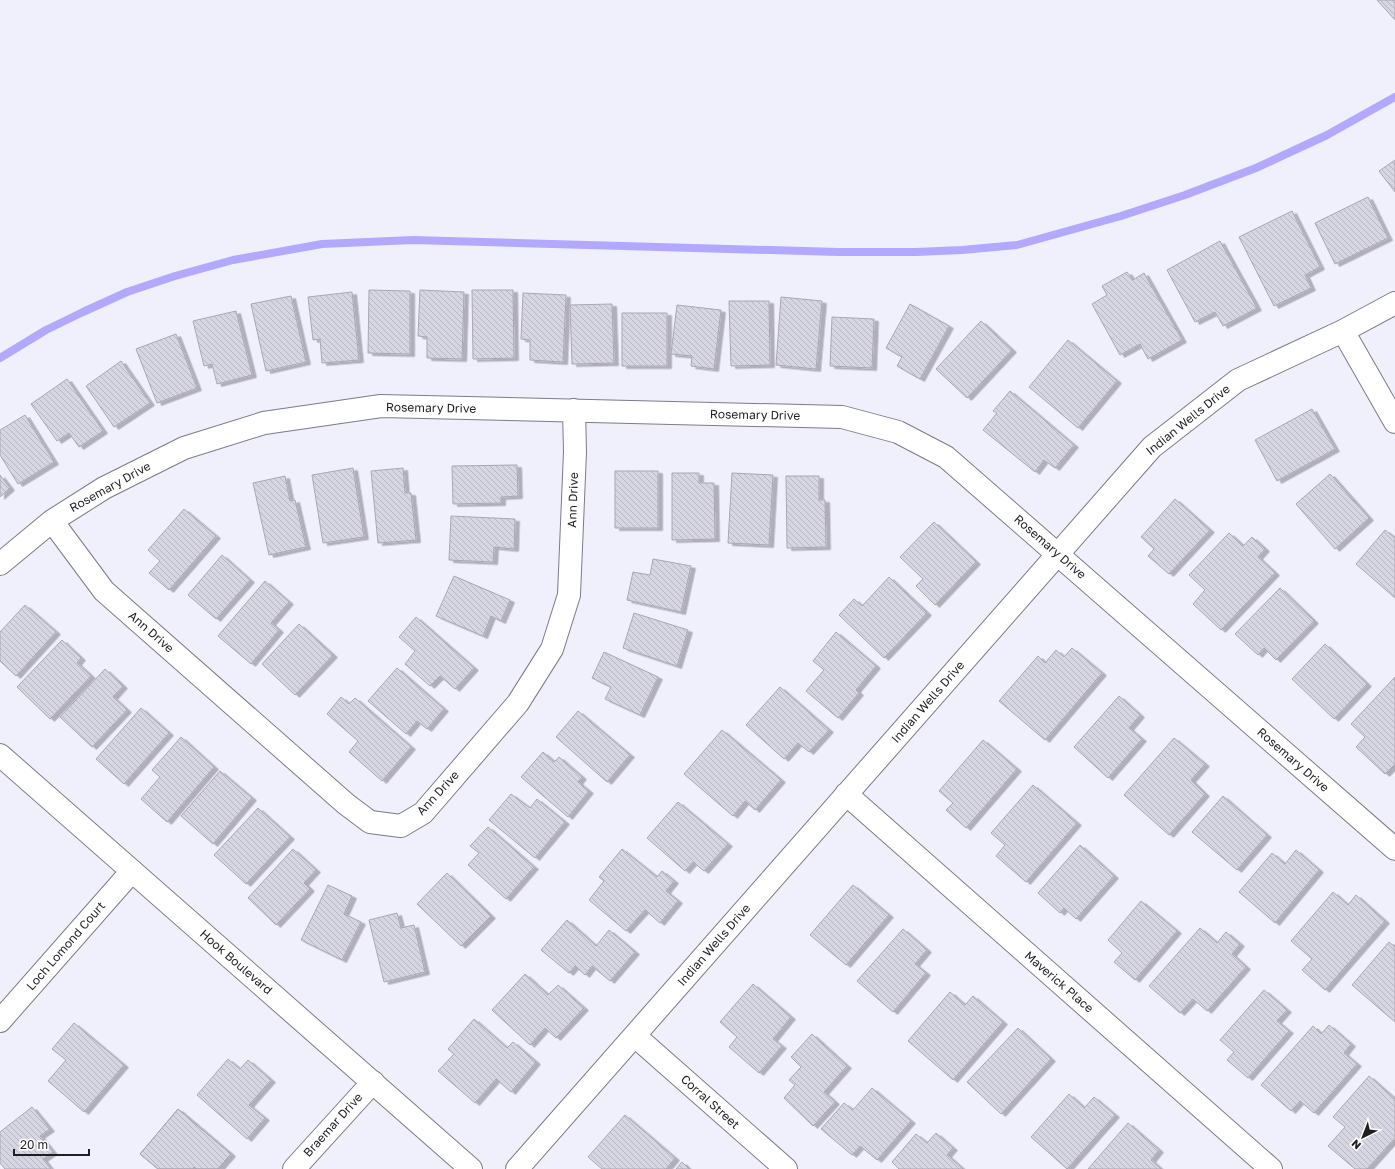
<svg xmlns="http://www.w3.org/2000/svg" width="1395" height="1169" viewBox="0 0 1395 1169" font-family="'Golos Text',sans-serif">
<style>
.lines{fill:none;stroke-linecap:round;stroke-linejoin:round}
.stream{stroke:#b2a9fe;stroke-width:8}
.building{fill:url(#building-back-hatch);stroke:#a8a7b3;filter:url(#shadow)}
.minor-casing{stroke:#7c7b87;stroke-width:24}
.secondary-casing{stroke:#7c7b87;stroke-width:24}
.minor{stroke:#fff;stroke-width:22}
.secondary{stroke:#fff;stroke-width:22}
.labels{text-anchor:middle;stroke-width:4;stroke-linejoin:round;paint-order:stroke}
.street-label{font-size:12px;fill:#1f1e23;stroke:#fff}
</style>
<defs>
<pattern id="building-back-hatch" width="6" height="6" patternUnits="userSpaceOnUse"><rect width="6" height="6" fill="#d6d5e2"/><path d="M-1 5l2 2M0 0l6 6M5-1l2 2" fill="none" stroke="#b7b6c2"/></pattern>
<filter id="shadow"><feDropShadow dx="4.5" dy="2.5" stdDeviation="0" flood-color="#0004"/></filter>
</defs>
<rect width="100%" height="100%" fill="#f0effc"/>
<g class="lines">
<!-- stream -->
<path class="stream" d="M0 358 46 330 83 312 127 292 175 276 233 260 322 244 413 240 839 252H916L962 250 1017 245 1121 216 1185 195 1256 168 1327 135 1395 97"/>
</g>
<!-- building -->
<path class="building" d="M1377 0H1395V20Z
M1395 160V192L1379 171Z
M1368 197 1388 238 1335 264 1315 223Z
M1292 211 1320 267 1305 275 1311 288 1274 306 1239 237Z
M1220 241 1257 308 1223 326 1215 312 1195 322 1167 270Z
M1127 272 1133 280 1144 273 1182 340 1148 359 1140 344 1120 355 1092 304 1107 295 1102 286Z
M369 290 410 291V354L368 353Z
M420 290 464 292 462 359 427 358V337L418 336Z
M472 290H513L514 358 473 359Z
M352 292 359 360 322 363 320 339 313 340 308 297Z
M523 293 566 295 563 362 530 360V340L521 339Z
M291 296 306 362 266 371 251 304Z
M781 297 822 301 816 369 776 365Z
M729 301H769L770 365 731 366Z
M612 304 614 363 572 364 570 305Z
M910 304 949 326 920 379 897 366 902 357 886 348Z
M677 305 721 310 714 369 691 366 692 356 671 354Z
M236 311 252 375 217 384 212 364 204 366 193 321Z
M622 313H667V366H622Z
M832 317 874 319 872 368 830 366Z
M981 321 1012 350 967 398 936 369Z
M176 334 197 388 157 403 136 349Z
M1068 340 1117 381 1078 428 1029 387Z
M121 361 150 403 114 427 86 386Z
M67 379 103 431 79 447 69 433 57 441 31 404Z
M1010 391 1074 445 1055 468 1044 460 1035 472 983 430 997 413 993 411Z
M1312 409 1335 449 1277 481 1255 440Z
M25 415 54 462 18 484 0 455V430Z
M517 465 518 496 501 497V503L453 504 452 466Z
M353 468 364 537 323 543 312 475Z
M403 468 405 493H411L416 540 378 543 371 471Z
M615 471H658V528H615Z
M672 473H699V483H714L715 539 672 540Z
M732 473 773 475 769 545 728 543Z
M1330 474 1369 518 1335 549 1296 504Z
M0 475 10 488 0 497Z
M285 476 290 501 295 500 306 547 269 555 253 483Z
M786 476H819V500H825L826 547 787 548Z
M1175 499 1210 530 1169 574 1148 556 1154 549 1141 537Z
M184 509 216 536 169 590 149 573 160 561 148 550Z
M451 516 515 519 514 549 494 547 493 562 449 560Z
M934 522 976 562 935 605 916 586 923 579 900 557Z
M1385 530 1395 538V598L1356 564Z
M1229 533 1243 546 1252 537 1265 549 1258 557 1275 573 1221 630 1193 604 1205 590 1189 575Z
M222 555 250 580 216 619 188 595Z
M653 559 691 566 681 612 627 600 633 572 650 575Z
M454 576 510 600 501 621 491 616 483 636 436 616Z
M889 577 927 613 884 658 839 615 854 599 862 606Z
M265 581 289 602 271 623 279 630 251 664 218 636Z
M1280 588 1314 621 1276 660 1264 648 1258 655 1235 634Z
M25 605 56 632 16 676 0 661V632Z
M634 613 688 630 677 666 623 648Z
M416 617 474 668 455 689 440 676 430 686 405 664 415 651 399 637Z
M299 624 333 655 295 695 262 664Z
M836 632 876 666 856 690 859 693 838 718 806 691 824 670 813 661Z
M62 640 81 658 77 663 91 676 50 719 17 687Z
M1325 644 1367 684 1334 719 1292 679Z
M1072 648 1102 673 1045 740 999 701 1038 656 1045 663 1056 650 1064 657Z
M604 652 658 677 640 715 605 699 611 687 592 678Z
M397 668 444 709 427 729 417 721 406 734 368 701Z
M105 669 123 686 113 697 127 710 92 747 60 717Z
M1395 677V764L1385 774 1356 747 1365 737 1351 724Z
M780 687 829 730 809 752 798 743 784 759 746 725Z
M1119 696 1140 715 1129 728 1142 739 1108 778 1074 747Z
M341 697 349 704 355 698 411 747 382 781 349 752 358 741 327 714Z
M141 708 169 733 124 784 96 759Z
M578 711 630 755 607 782 556 737Z
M722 730 781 780 755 810 745 801 733 816 684 774Z
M181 737 214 767 167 822 141 799 160 777 152 770Z
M1174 738 1205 764 1191 780 1205 794 1169 835 1124 795Z
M983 740 1017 769 966 828 946 810 953 803 939 791Z
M543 752 554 762 559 757 582 777 578 782 589 791 568 817 521 777Z
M220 771 252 798 213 844 181 816Z
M1033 785 1077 823 1026 882 996 856 1005 845 991 833Z
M511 794 530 808 537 799 565 822 535 858 489 820Z
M1223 796 1267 835 1237 870 1192 832Z
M678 802 728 844 704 871 693 862 685 871 647 838Z
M258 808 290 837 246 884 214 855Z
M488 827 534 867 506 899 468 865 479 853 470 846Z
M1080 845 1114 876 1076 919 1064 908 1060 913 1038 893Z
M293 849 316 870 304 883 310 889 276 925 248 898Z
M622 849 657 877 662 871 674 881 666 891 678 901 660 923 645 910 626 931 589 900 604 881 599 877Z
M1296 850 1319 870 1275 923 1239 892 1272 853 1285 864Z
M447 873 491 916 461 946 417 904Z
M328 885 352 896 344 914 361 922 342 960 301 940Z
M853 885 889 915 846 965 810 935Z
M1333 892 1348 905 1356 895 1385 921 1325 990 1302 970 1312 959 1291 941Z
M1141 901 1177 931 1135 980 1114 962 1122 953 1108 940Z
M397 913 401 928 414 925 425 972 384 982 369 920Z
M567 920 596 946 609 930 635 952 610 981 592 966 585 975 575 966 569 973 541 950Z
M1200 928 1217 943 1226 932 1240 944 1232 954 1246 967 1207 1011 1193 999 1180 1013 1149 986Z
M903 929 927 950 915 964 926 973 893 1012 857 981Z
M1389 942 1395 947V1022L1352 985Z
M525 974 548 995 558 985 584 1008 556 1038 545 1028 530 1045 492 1010Z
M753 984 791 1017 773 1039 782 1046 759 1073 729 1047 737 1037 720 1022Z
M1264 990 1287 1010 1277 1021 1289 1031 1248 1078 1227 1060 1234 1052 1220 1040Z
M950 992 965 1005 973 996 1003 1022 953 1080 908 1041Z
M474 1019 507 1048 513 1042 536 1062 511 1092 496 1079 475 1103 438 1071 454 1054 448 1049Z
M74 1023 124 1065 84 1112 48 1081 66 1060 52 1049Z
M1329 1025 1351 1044 1344 1053 1357 1064 1314 1113 1300 1101 1291 1111 1261 1085 1313 1026 1321 1034Z
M1018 1028 1051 1059 1001 1114 967 1082Z
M812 1034 847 1066 824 1092 835 1102 813 1126 784 1098 795 1085 789 1080 801 1067 791 1057Z
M228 1059 240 1069 248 1060 271 1080 249 1105 265 1118 247 1139 197 1095Z
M1369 1076 1395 1099V1138L1367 1169H1355L1328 1146 1345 1127 1333 1117Z
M872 1088 911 1121 877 1160 860 1146 852 1155 821 1129 844 1103 853 1110Z
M1069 1094 1084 1108 1094 1097 1115 1115 1067 1169 1031 1137Z
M32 1107 50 1129 40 1136 53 1152 43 1159 51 1169H5L0 1163V1132Z
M178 1109 231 1154 218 1169H196L194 1167 193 1169H158L140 1154Z
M178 1109 231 1154 218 1169H196L194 1167 193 1169H158L140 1154Z
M625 1115 675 1158 666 1169H602L588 1157Z
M1128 1123 1159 1150 1151 1160 1161 1169H1088Z
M936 1133 953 1148 947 1155 963 1169H899L892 1162 916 1134 927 1143Z
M682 1162 689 1169H676Z"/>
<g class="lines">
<!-- minor casing -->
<g class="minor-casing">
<path id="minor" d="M1343 331 1395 422
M52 521 104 591 346 804 370 822 401 826 423 813 518 703 552 649 569 595 575 452 574 410
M0 564 52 521 104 488 184 448 264 423 381 406 842 417 898 432 946 457 1395 849
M846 794 1271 1169
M0 1021 132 871
M635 1036 786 1169
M294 1169 373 1082
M517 1169 1152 447 1238 380 1343 331 1395 303"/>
</g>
<!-- secondary casing -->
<g class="secondary-casing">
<path id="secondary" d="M0 755 471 1169"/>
</g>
<!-- minor -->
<use href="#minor" class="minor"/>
<!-- secondary -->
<use href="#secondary" class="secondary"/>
</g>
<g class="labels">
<!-- street labels -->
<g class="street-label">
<text transform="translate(431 408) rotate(1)" y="4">Rosemary Drive</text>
<text transform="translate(755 415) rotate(1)" y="4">Rosemary Drive</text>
<text transform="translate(1188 420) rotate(-39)" y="4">Indian Wells Drive</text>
<text transform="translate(110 487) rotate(-29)" y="4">Rosemary Drive</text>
<text transform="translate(573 500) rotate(-88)" y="4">Ann Drive</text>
<text transform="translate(1050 547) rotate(41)" y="4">Rosemary Drive</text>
<text transform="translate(151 632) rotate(41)" y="4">Ann Drive</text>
<text transform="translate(928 702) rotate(-49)" y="4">Indian Wells Drive</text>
<text transform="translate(1293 760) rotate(41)" y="4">Rosemary Drive</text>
<text transform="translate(438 793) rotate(-47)" y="4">Ann Drive</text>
<text transform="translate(714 945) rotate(-49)" y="4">Indian Wells Drive</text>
<text transform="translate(66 946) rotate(-49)" y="4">Loch Lomond Court</text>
<text transform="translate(236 962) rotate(41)" y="4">Hook Boulevard</text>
<text transform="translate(1059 982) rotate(41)" y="4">Maverick Place</text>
<text transform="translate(710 1102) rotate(42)" y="4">Corral Street</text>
<text transform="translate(333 1125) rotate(-48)" y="4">Braemar Drive</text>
</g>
</g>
<!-- north arrow -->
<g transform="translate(1363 1137) rotate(222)" stroke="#ffffff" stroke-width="3" paint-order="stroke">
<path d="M0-3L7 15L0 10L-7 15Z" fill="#1f1e23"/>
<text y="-6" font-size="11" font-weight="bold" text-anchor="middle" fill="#1f1e23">N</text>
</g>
<!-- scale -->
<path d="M14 1149v6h75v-6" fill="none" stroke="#1f1e23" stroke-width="2"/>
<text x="20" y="1149" font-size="12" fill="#1f1e23" stroke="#ffffff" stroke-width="3" paint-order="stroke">20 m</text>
</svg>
